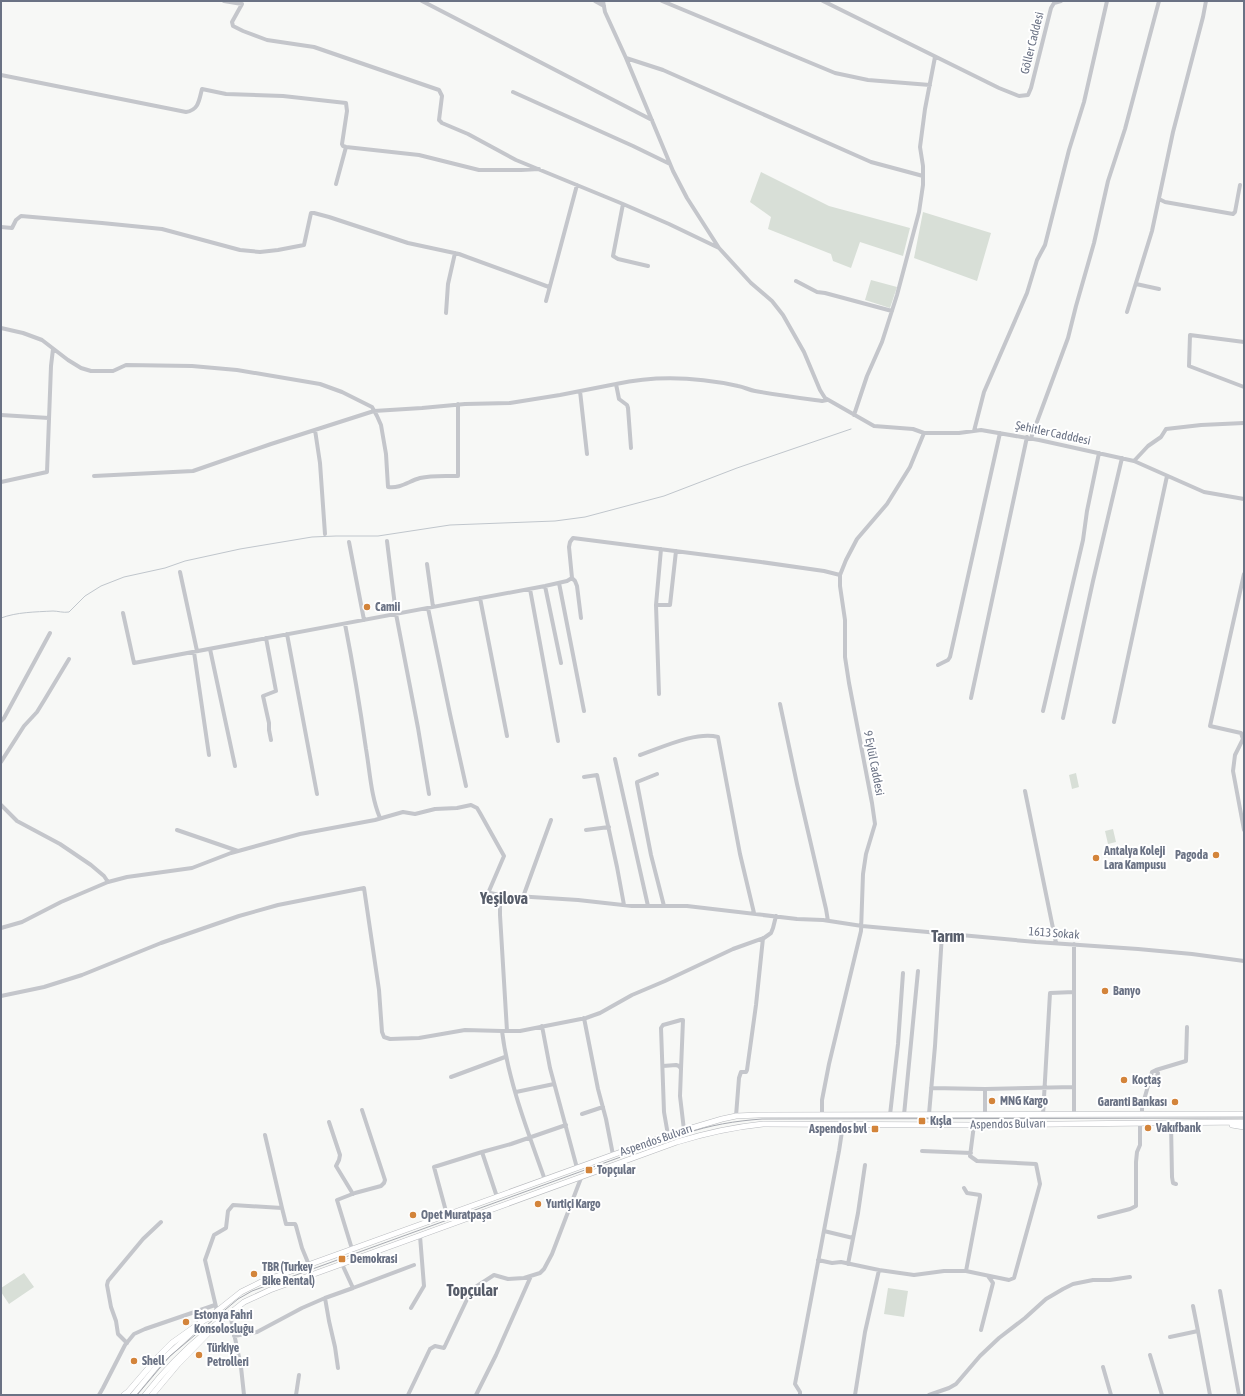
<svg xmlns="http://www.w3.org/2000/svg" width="1245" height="1396" viewBox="0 0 1245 1396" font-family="'Asap Condensed',sans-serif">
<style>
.green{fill:#d8dfd7}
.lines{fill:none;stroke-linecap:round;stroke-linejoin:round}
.stream{stroke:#c0c6cc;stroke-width:1}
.major-casing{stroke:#b8babe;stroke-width:6}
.highway-casing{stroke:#b7b9bd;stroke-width:6}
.minor{stroke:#c4c6cb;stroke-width:4}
.major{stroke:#fff;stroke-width:5}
.highway{stroke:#fff;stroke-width:5.5}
.tram{stroke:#a7aab1;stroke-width:1}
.poi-dot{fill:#d3843a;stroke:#fff;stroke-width:1.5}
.labels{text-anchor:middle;stroke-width:4;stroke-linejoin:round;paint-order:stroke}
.street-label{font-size:12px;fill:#6a7284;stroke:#fff}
.poi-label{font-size:12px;font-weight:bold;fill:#6a7284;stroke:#fff;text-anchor:start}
.district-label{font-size:16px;font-weight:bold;fill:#575d6a;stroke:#fff}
</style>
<rect width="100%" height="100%" fill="#f7f8f6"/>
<!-- green -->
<path class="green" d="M761 172 829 206 910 228 903 256 860 242 851 268 833 261 831 254 768 229 771 217 750 202Z
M923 212 991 233 977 281 914 258Z
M871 280 897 287 890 308 865 300Z
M1076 773 1079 787 1072 789 1069 775Z
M1113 829 1116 842 1108 844 1105 831Z
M24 1273 34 1287 9 1304 1 1292V1288Z
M888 1288 908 1291 904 1317 884 1314Z"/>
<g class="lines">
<!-- stream -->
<path class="stream" d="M1 618C17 612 35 612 53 611 58 611 63 613 69 612L85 596 101 586 124 577 165 568 185 561 240 549 312 537 336 536H378L450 525 555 521 585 517 664 496 737 468 851 429"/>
<!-- major casing -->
<g class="major-casing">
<path id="major" d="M1232 1125 1244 1127
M207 1319 241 1292 261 1282 668 1135 722 1119 736 1116 759 1115 1244 1114
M214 1326 244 1302 270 1290 677 1142C706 1133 734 1127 763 1124L974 1125 1244 1122
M133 1395 162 1360 197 1328
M145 1395C163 1372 182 1352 205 1333"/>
</g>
<!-- highway casing -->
<g class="highway-casing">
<path id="highway" d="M124 1395 128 1392 159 1356 172 1343 210 1316
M152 1395 178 1364 217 1324"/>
</g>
<!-- minor -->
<path class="minor" d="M224 1 242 4 232 22 233 26 243 31 267 40 314 47 439 90 442 96 439 120 442 123 468 134 516 160 623 204 613 256 618 259 648 266
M422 1 652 120
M595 1 604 6
M603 1 605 12 626 58 673 171 687 198 719 248 751 283 772 301 783 315 804 352 820 390 825 398 874 426 913 429 924 433H959L981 430 1039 440 1134 461 1204 492 1244 499
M662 1 835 73 868 80 930 85
M823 1 999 88 1019 96 1028 95 1031 88 1051 8 1054 3 1061 1
M626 58 663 70 871 162 923 176
M1 75 186 112C199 110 199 100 202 89L226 94 283 96 346 103 347 111 342 144 343 146 346 147 419 155 479 170H521L539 169
M513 92 633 146 670 164
M336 184 346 147
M1159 199 1165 202 1233 214 1235 212 1240 185
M623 204 669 224 719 248
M1 227 12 228 16 220 21 216 102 223 162 229 240 250 260 252 278 250 304 245 311 213H314L329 217 408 243 459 254 549 287
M796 281 817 292 825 293 892 311
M1136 284 1159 289
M546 301 577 185
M1127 312 1152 231 1173 132 1203 17 1206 1
M446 313 448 284 455 253
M1 328 23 333 42 340 68 360 81 368 91 371H113L126 365 192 366 237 370 267 375 320 384 342 392 372 407 377 416 381 425 386 454 388 487C400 489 409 481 420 478 432 475 446 476 458 476V404
M1244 342 1190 335 1189 366 1244 387
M616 384C657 375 697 377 738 386 744 387 749 390 755 391 777 395 800 398 822 401L827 400
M580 391 587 454
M1 415 49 418
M854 415 867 376 882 342 897 295 919 212 923 185V166L920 147 925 109 935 57
M315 430 320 463 325 534
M974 431 984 392 1027 293 1037 260 1045 245 1069 150 1084 102 1107 1
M1031 438 1068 338 1076 306 1094 243 1108 181 1125 129 1159 1
M1134 461 1148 446 1161 437 1166 429 1201 425 1244 423
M94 476 193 471 271 444 374 411 422 408 465 404 510 403 560 395 616 384 619 399 627 405 628 408 631 448
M1 482 47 472 51 366 53 349
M387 541 396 614 418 728 429 794
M349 542 364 620
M427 564 433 607
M180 572 197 651
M1244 574 1210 726 1241 733 1243 739 1235 755 1233 771 1244 830
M559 583 584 711
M545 586 561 663
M530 589 558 741
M480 598 507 736
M656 605H670L676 551
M428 608 450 714 466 786
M123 613 134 663 545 586 567 581 572 578
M581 618 577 586 575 581 572 578 569 547 570 542 573 538 761 562 824 571 840 575
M345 624C353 665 360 707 366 749 370 772 371 797 380 818
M287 634 317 794
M266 638 276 691 263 696 269 723V730L271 740
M210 649 235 766
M194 652 209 755
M938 665 948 660 950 657 1000 433
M659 694 656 605 661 549
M971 698 1027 437
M780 704 797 784 826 909 828 921
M1043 711 1083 540 1087 511 1099 453
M1063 718 1093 581 1122 458
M1 721 4 718 50 633
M1114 722 1167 476
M640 755C661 748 696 731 718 737L740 854 754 913
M615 759 648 906
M1 762 24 726 37 712 45 699 69 659
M657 774 637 782V783L651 855 664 906
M584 777 597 775 617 867 624 905
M1025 791 1056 943
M1 805 17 821 60 844 91 865 104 876 108 882
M177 830 238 851
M586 830 609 827
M523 897 551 820
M1 928 22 922 61 902 108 882 127 877 192 868 231 853 300 834 375 820 403 812 415 814 435 809 457 808 471 805 477 808 480 813 504 856 489 891 490 893 500 895
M1 996 44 987 82 975 161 943 239 916 278 905 364 888 379 990 382 1032 384 1037 390 1039 419 1038 465 1030 502 1031H520L586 1018 600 1013 632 995 665 981 733 949 764 938 771 933 773 928 776 916
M584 1018 598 1089 606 1119 613 1155
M542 1026 550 1068 577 1168
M502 1031C508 1081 528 1132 545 1180
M507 1031 500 915V895L578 900 632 906H687L797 919 823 920 862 926 1036 942 1138 949 1192 954 1244 961
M663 1066 676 1065 679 1066 681 1069 680 1096 684 1130
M1156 1070 1186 1061 1187 1027
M451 1077 505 1057
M931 1088 985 1089
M516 1092 554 1084
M582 1114 603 1107
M929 1114 935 1046 942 934
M985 1114V1089L1074 1087
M822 1115V1100L829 1064 861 931 863 874 866 854 875 824 872 803 849 683 845 657V620L840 586V575L846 560 857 539 887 504 910 467 924 433
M890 1115 898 1044 903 973
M904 1115 918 971
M1043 1115 1050 993 1074 992
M1074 1115V944
M1142 1115V1107L1152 1072 1156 1070 1158 1073 1157 1076 1150 1083
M736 1116 739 1078 741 1072H746L747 1070 756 1005 763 938
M329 1122 340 1155 339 1160 336 1166 353 1194
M1171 1123 1172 1177 1173 1183 1176 1184
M265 1135 282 1208
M668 1135 664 1112 661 1028 663 1025 681 1020H683L681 1069
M922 1151 971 1153
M964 1188 967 1193 980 1195V1197L966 1271 1009 1280 1014 1278 1040 1184 1036 1164 977 1161 970 1156 974 1125
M497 1197 482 1152 511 1144 566 1125
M447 1215 434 1167 482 1152
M1099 1217 1130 1209 1136 1206V1162L1137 1152 1140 1145V1123
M824 1231 853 1238
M352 1249 337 1200 355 1193 381 1186 384 1183 385 1180 362 1110
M818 1260 832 1263 841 1262 879 1270 914 1275 944 1271H966
M848 1264 858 1213 865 1165
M353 1288 414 1265
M1220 1291 1239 1395
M411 1308 424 1286 420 1236
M217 1311 205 1260 214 1235 226 1228 228 1211 233 1205 282 1208 286 1224H295L296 1226 302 1248 309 1265
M230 1314 241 1367 244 1395
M981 1330 993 1283 988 1276
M1198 1331 1210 1395
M234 1336 257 1332 302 1308 325 1298
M1170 1337 1198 1331 1193 1306
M127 1343 118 1334 116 1321 111 1307 107 1285 108 1281 143 1239 161 1222
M1150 1355 1162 1395
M1103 1367 1111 1395
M338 1368 335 1347 329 1321 325 1298 353 1288 342 1264
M99 1395 103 1388 125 1345 134 1334 145 1329 215 1305
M296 1395 299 1375
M408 1395 430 1349 435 1346 444 1348 470 1293 474 1288 494 1275 508 1279 524 1278 540 1273 544 1269 552 1254 581 1178
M476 1395 496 1355 531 1276
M800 1395V1392L795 1384 839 1151 843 1125
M855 1395 865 1332 879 1270
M929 1395 949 1388 956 1384 980 1356 999 1338 1025 1318 1046 1299 1063 1289 1073 1284 1093 1280H1110L1130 1277"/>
<!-- major -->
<use href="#major" class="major"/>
<!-- highway -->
<use href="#highway" class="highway"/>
<!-- tram -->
<path class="tram" d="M137 1395 170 1356 182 1346 238 1299 252 1291 684 1134C710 1125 735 1121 762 1119L1244 1118"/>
</g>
<!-- markers -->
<g class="poi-dot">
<circle cx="367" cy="607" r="4"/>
<circle cx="1216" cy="855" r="4"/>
<circle cx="1096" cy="858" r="4"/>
<circle cx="1105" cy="991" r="4"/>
<circle cx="1124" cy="1080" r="4"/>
<circle cx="992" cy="1101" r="4"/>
<circle cx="1175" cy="1102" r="4"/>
<rect x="918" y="1117" width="8" height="8" rx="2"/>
<circle cx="1148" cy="1128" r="4"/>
<rect x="871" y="1125" width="8" height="8" rx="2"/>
<rect x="585" y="1166" width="8" height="8" rx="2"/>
<circle cx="538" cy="1204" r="4"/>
<circle cx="413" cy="1215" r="4"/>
<rect x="338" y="1255" width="8" height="8" rx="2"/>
<circle cx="254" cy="1274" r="4"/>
<circle cx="186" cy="1322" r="4"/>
<circle cx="199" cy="1355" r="4"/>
<circle cx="134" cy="1361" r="4"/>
</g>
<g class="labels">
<!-- street labels -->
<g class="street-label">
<text transform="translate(1032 43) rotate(-76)" y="4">Göller Caddesi</text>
<text transform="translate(1053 433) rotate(12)" y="4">Şehitler Cadddesi</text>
<text transform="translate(874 763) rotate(79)" y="4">9 Eylül Caddesi</text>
<text transform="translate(1054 933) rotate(4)" y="4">1613 Sokak</text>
<text transform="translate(1008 1124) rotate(-1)" y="4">Aspendos Bulvarı</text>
<text transform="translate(656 1140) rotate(-19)" y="4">Aspendos Bulvarı</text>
</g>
<!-- poi labels -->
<g class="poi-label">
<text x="375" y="611">Camii</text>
<text x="1104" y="855">Antalya Koleji<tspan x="1104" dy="14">Lara Kampusu</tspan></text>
<text x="1208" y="859" text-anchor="end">Pagoda</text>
<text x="1113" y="995">Banyo</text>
<text x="1132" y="1084">Koçtaş</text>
<text x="1000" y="1105">MNG Kargo</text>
<text x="1167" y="1106" text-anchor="end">Garanti Bankası</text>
<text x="930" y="1125">Kışla</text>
<text x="1156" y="1132">Vakıfbank</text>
<text x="867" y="1133" text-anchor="end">Aspendos bvl</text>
<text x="597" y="1174">Topçular</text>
<text x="546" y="1208">Yurtiçi Kargo</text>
<text x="421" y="1219">Opet Muratpaşa</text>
<text x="350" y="1263">Demokrasi</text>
<text x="262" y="1271">TBR (Turkey<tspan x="262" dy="14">Bike Rental)</tspan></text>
<text x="194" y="1319">Estonya Fahri<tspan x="194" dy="14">Konsolosluğu</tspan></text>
<text x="207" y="1352">Türkiye<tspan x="207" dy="14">Petrolleri</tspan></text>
<text x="142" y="1365">Shell</text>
</g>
<!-- district labels -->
<g class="district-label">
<text x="504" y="904">Yeşilova</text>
<text x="948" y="942">Tarım</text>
<text x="472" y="1296">Topçular</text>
</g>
</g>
<!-- border -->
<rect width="1245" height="1396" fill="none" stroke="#6a7284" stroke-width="4"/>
</svg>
